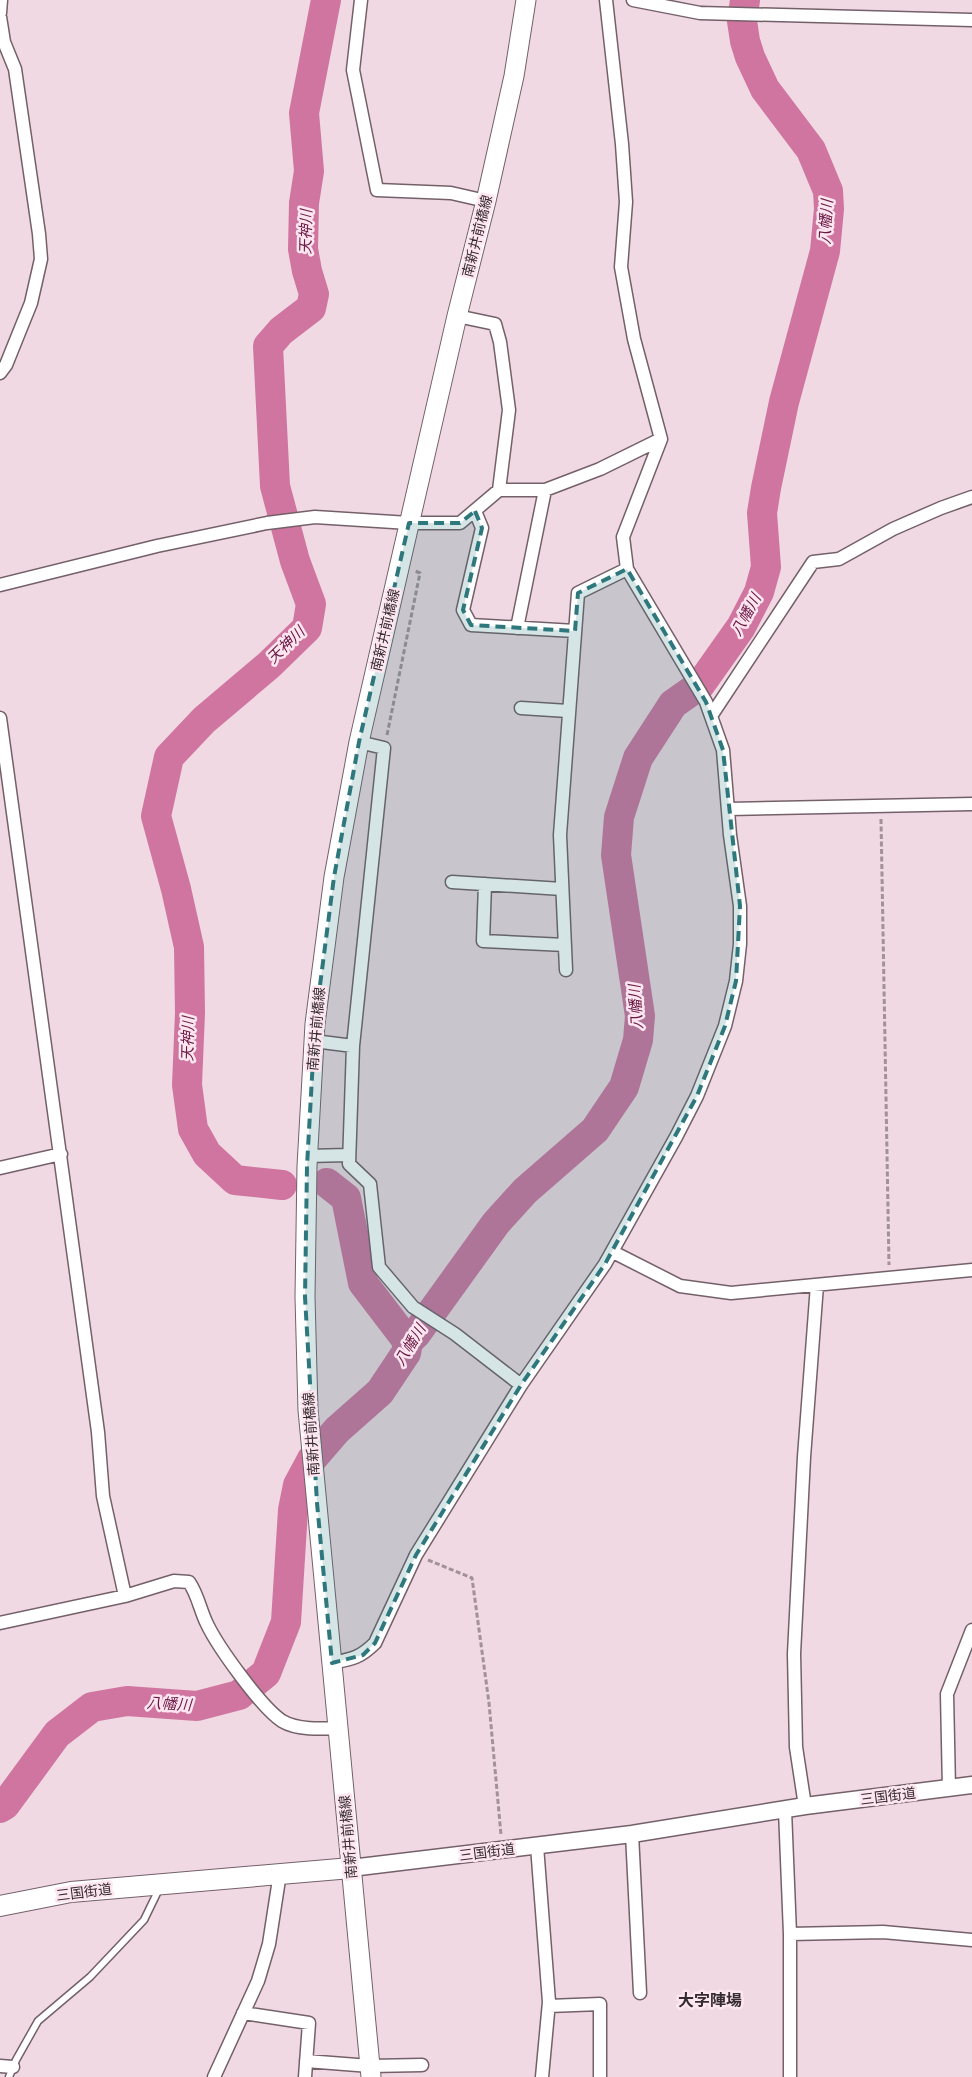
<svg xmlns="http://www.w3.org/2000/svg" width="972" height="2077" viewBox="0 0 972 2077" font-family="'Alegreya Sans','Noto Sans JP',sans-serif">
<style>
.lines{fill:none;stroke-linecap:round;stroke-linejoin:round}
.river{stroke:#cf75a0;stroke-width:30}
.service-casing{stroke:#746069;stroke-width:9}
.minor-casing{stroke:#746069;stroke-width:15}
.tertiary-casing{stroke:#746069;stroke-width:19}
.secondary-casing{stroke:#746069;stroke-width:21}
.primary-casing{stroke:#746069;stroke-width:22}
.path{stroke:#a29197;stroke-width:3;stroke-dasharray:5 2.5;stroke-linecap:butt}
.service{stroke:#fff;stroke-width:6}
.minor{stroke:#fff;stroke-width:12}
.tertiary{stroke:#fff;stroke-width:16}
.secondary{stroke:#fff;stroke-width:19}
.primary{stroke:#fff;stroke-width:20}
.marked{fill:#2e777c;fill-opacity:0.2;stroke:#2e777c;stroke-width:4;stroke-dasharray:10 6;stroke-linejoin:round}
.labels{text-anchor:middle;stroke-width:5;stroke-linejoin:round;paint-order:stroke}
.street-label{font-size:14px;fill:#352c30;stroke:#fee6f0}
.water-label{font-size:15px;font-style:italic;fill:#691845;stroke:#fee6f0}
.quarter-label{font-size:16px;font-weight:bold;fill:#352c30;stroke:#fee6f0}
</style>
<rect width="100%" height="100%" fill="#f0d9e2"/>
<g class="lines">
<!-- river -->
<path class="river" d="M327 1183 346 1198 363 1283 408 1342
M282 1185 235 1180 207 1154 193 1129 187 1085 190 1013 189 947 176 889 156 816 169 757 204 720 269 665 307 628 311 604 295 561 275 486 268 346 281 331 311 308 314 294 307 271 303 249 304 203 309 171 304 113 326 0
M0 1808 5 1805 57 1734 92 1707 127 1701 197 1706 239 1695 266 1673 286 1622 293 1510 298 1485 312 1459 337 1430 380 1392 406 1353 408 1342 416 1334 496 1223 525 1191 595 1130 624 1087 638 1040 640 1016 616 855 619 817 638 758 673 704 700 685 741 627 759 592 766 567 762 513 766 488 784 402 825 251 829 209 828 191 811 150 765 89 750 57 745 41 742 21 745 0"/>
<!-- service casing -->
<g class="service-casing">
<path id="service" d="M9 2077 16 2060 38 2021 90 1977 144 1920 160 1887"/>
</g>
<!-- minor casing -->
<g class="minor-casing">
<path id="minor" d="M361 0 353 70 377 190 451 193 486 201
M633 0 700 13 972 20
M0 13 1 0
M0 17 4 42 15 69 39 234 41 259 31 303 6 365 0 373
M457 316 495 324 500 342 509 410 499 490
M475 511 482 528 463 610 471 625 575 631
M0 585 157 546 267 523 315 517 409 523H460L499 490H545L600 469 661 439
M517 628 545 490
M521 708 568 711
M711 716 813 562 839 559 893 529 941 508 972 497
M0 718 98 1432 103 1496 125 1596
M359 742 384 748 353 1046 349 1164 370 1184 379 1267 413 1307 455 1334 521 1385
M729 809 972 804
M452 882 562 889
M485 884 483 941 565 945
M566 970 560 835 578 593 627 569
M314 1041 353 1046
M307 1156 348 1155
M0 1168 61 1154
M613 1252 680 1286 731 1293 972 1270
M0 1623 125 1596 174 1581 189 1582C198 1595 200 1610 207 1624 218 1647 261 1707 282 1721 297 1730 321 1729 338 1728
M332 1663C352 1659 360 1658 375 1643L416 1555 521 1385 605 1264 676 1137 697 1096 725 1026 736 981 740 944V906L730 835 723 750 706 702 627 569 623 537 661 439 634 339 621 267 626 202 622 144 606 0
M949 1789 947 1694 972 1630
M805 1806 796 1747 794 1654 804 1457 817 1285
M785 1810 790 1934V2077
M632 1834 640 1993
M537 1846 549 2002 542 2077
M790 1934 883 1932 972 1940
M549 2006 600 2004V2077
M243 2013 309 2023 305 2077
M306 2061 370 2066 422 2065
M0 2066 13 2067
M214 2077 258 1981 269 1944 280 1873"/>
</g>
<!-- tertiary casing -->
<g class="tertiary-casing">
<path id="tertiary" d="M351 1868 632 1834 805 1806 972 1785"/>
</g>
<!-- secondary casing -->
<g class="secondary-casing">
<path id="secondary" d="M371 2077 308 1410 305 1297 307 1166 315 1024 334 877 359 742 457 316 486 201 514 76 526 0"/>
</g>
<!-- primary casing -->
<g class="primary-casing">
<path id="primary" d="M0 1906 71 1892 351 1868"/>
</g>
<!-- path -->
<path class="path" d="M387 735 420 573 415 571
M881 819 889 1265
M428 1560 472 1578 489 1703 501 1835"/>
<!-- service -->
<use href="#service" class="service"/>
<!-- minor -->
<use href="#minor" class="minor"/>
<!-- tertiary -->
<use href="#tertiary" class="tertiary"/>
<!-- secondary -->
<use href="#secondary" class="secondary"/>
<!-- primary -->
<use href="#primary" class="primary"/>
</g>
<!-- marked area -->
<path class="marked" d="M475 511 482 528 463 610 471 625 575 631 578 593 627 569 706 702 723 750 740 906 736 981 725 1026 697 1096 605 1264 521 1385 416 1555 375 1643 363 1655 332 1663 317 1503 305 1297 307 1166 315 1024 334 877 359 742 409 523H460Z"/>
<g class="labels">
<!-- street labels -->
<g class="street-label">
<text transform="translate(477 236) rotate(-76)" y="5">南新井前橋線</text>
<text transform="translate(385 630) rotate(-77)" y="5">南新井前橋線</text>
<text transform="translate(316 1029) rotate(-85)" y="5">南新井前橋線</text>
<text transform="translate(311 1434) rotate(-94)" y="5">南新井前橋線</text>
<text transform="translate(888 1796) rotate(-7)" y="5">三国街道</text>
<text transform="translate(348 1837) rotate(-95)" y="5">南新井前橋線</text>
<text transform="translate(487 1852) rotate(-7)" y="5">三国街道</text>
<text transform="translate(84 1892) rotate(-7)" y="5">三国街道</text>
</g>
<!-- water labels -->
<g class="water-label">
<text transform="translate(826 222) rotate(-87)" y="5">八幡川</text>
<text transform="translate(306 232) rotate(-89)" y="5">天神川</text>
<text transform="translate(746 615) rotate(-61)" y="5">八幡川</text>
<text transform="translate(286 645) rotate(-44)" y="5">天神川</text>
<text transform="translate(636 1007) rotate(-94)" y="5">八幡川</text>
<text transform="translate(188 1039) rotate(-89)" y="5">天神川</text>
<text transform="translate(410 1345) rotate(-59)" y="5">八幡川</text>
<text transform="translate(169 1704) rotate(3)" y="5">八幡川</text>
</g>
<!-- quarter labels -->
<g class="quarter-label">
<text x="710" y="2006">大字陣場</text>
</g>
</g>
</svg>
